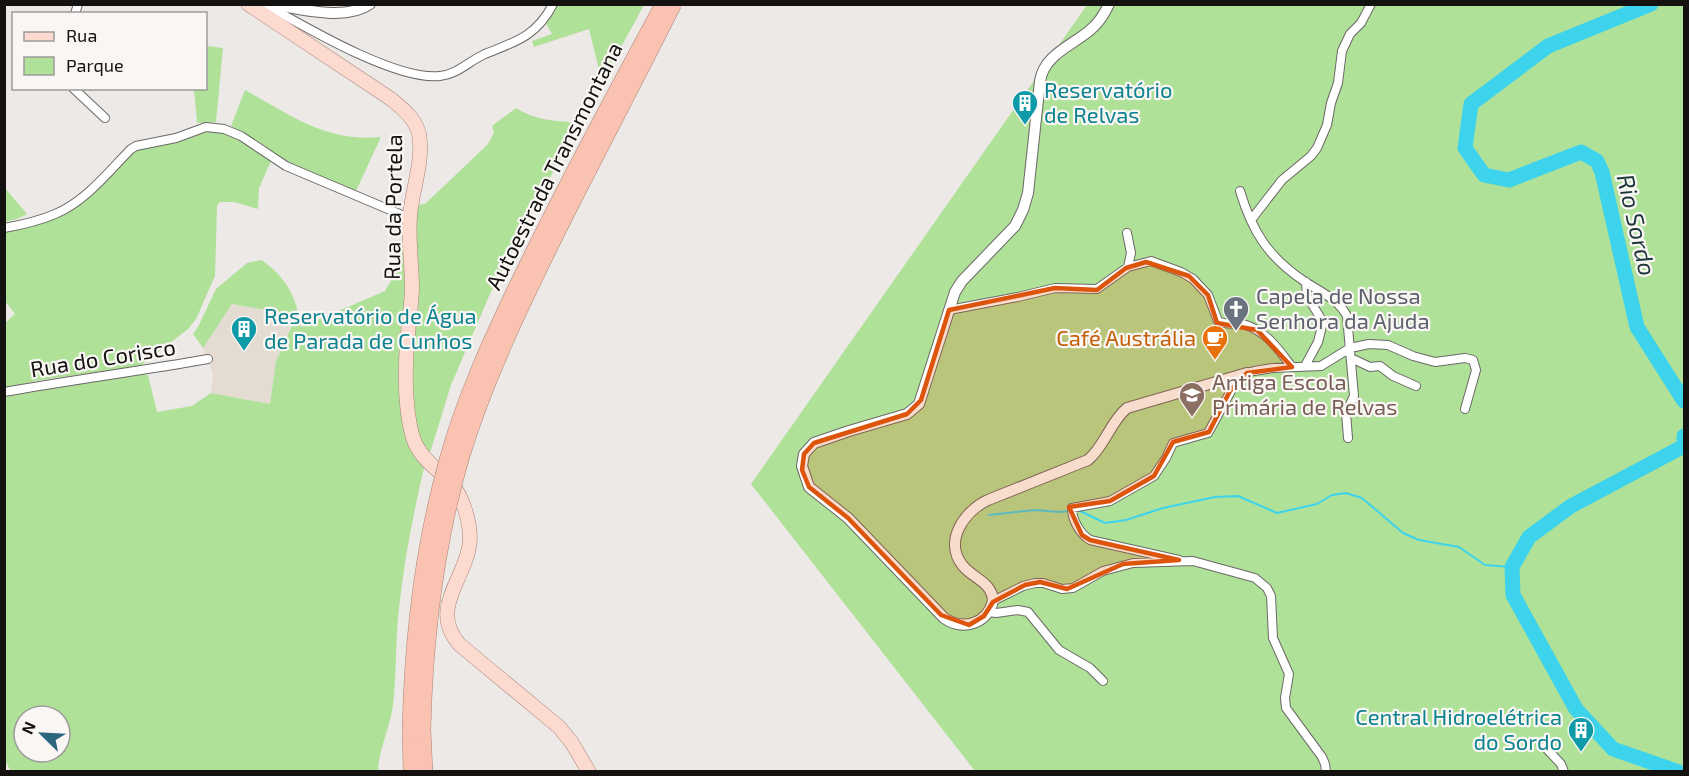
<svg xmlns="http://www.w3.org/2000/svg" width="1689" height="776" viewBox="0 0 1689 776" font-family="'Exo 2',sans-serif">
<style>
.built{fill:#e4dbd3}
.green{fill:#afe198;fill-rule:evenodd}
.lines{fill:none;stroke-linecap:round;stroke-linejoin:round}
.stream{stroke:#3ed3ec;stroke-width:2}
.river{stroke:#3ed3ec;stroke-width:15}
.minor-casing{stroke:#6b6866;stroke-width:10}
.tertiary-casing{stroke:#6b6866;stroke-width:12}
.primary-casing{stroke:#a98478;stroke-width:15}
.motorway-casing{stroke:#a98478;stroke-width:16}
.minor{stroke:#fff;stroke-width:8}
.tertiary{stroke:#fff;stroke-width:10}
.primary{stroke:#fcdad0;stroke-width:14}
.motorway{stroke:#fac2b0;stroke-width:15}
.motorway-bridge-casing{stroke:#a98478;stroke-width:16;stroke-linecap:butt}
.motorway-bridge{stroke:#fac2b0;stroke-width:15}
.marked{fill:#dd550c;fill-opacity:0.2;stroke:#dd550c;stroke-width:4.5;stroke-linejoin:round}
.labels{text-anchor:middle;stroke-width:4.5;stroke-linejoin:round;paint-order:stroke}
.culture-label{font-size:22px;fill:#0d838f;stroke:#f9f6f4;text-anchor:start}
.street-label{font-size:22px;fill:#131211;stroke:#f9f6f4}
.worship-label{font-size:22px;fill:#5b616d;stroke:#f9f6f4;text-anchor:start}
.food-label{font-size:22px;fill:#c56008;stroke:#f9f6f4;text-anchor:end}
.education-label{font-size:22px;fill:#785e54;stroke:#f9f6f4;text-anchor:start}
.water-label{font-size:24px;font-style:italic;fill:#1e373b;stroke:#f9f6f4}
</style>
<rect width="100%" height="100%" fill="#ece9e7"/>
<!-- built -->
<path class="built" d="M232 304 289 313 292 325 276 361 270 404 211 393 213 374 203 348Z"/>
<!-- green -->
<path class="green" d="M556 5H644L602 82 589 29 534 47 532 41 552 34 545 22Z
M1087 5H1684V771H975L751 484Z
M206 46 223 48 216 122 197 123 194 89 206 88Z
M245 90C290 115 327 143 381 137L356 191 283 161 231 126Z
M516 108C534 120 557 122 579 122L490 294 451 385 429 456 421 444 411 398 416 205 425 204 488 144 494 133 492 126Z
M221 130 247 144 271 161 259 188 258 209 234 202H220L217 206 215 276 196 319 188 329 140 366 41 380 5 388 4 324 15 314 5 301V232L62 215 105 182 132 151 197 131Z
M4 187 27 214 17 219 5 222Z
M403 244 415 456 424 468C413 515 404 561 399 608 395 640 397 673 393 705 390 728 379 748 378 771L11 772 5 760V397L131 374 148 375 157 412 192 406 211 393 270 404 276 361 292 326 289 314 232 304 203 348 193 334 198 327 216 289 247 263 261 260C276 269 290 286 295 302 298 310 299 319 301 327L385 291 393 277ZM24 716H60V752H24Z"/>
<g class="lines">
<!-- stream -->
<path class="stream" d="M1078 510 1105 523 1126 520 1163 508 1215 497 1238 496 1277 513 1317 504 1332 495 1346 493 1362 498 1403 533 1419 540 1459 547 1485 565 1512 567
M989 515 1035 510 1059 512 1070 511"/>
<!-- river -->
<path class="river" d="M1651 4 1548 46 1471 104 1465 148 1484 175 1509 180 1581 152 1597 161 1602 172 1637 327 1684 401
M1679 772 1613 749 1576 709 1513 595 1512 567 1529 537 1571 506 1684 446V436"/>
<!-- minor casing -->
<g class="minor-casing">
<path id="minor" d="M268 6C307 28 397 81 440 76 458 74 469 61 485 54 515 42 537 36 553 4
M75 14 78 4
M73 88 105 118
M1240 191C1252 231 1268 257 1304 281 1319 291 1338 299 1347 316L1354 396 1346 413 1348 438
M1251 220 1282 180 1311 156 1317 148 1327 125 1331 103 1338 83 1342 51 1350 34 1361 23 1371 4
M4 228C21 225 39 221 55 214 86 201 108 172 131 149L136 146 176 138 206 127 224 129 241 136 286 166 409 218
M1127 233 1131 253 1128 267
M949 310 1018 297 1055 288 1097 289 1128 267 1151 261 1181 272 1193 279 1208 295 1218 321C1227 326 1237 322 1246 325 1267 332 1279 350 1292 367
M1351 358 1370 367 1380 366 1393 376 1416 386
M1305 366 1318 342 1323 322 1307 296 1306 282
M4 392C72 380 140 371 208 359
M1179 560 1090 540C1080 534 1072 520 1072 508L1110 501 1154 476 1166 458 1173 443 1208 433 1232 389 1247 373 1254 371 1273 368 1321 366 1350 348 1369 344 1388 345 1413 356 1435 362 1465 358 1473 360 1476 370 1465 409
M993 601 1023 586 1035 583H1043L1062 589 1073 588 1103 571 1133 563 1193 561 1255 578 1267 588 1271 596 1273 638 1289 674 1285 698 1286 708 1322 757 1325 764 1326 772
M989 612 996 613 1018 610 1028 612 1059 650 1090 668 1103 681
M1545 747 1561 764 1564 772"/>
</g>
<!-- tertiary casing -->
<g class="tertiary-casing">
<path id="tertiary" d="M269 4C298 8 345 22 370 4
M1109 4C1104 15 1098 24 1089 31 1071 46 1044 55 1040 81L1028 193 1023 210 1015 226 962 281 955 292 919 404 907 414 849 431 814 443 804 454 802 466 809 487 848 518 944 618C963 631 987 624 993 601 992 582 974 579 963 566 943 542 964 511 988 500L1088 460C1105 446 1110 422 1127 408L1247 373"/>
</g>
<!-- primary casing -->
<g class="primary-casing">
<path id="primary" d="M248 4 391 99C403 109 415 118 419 134 424 161 412 189 410 216 408 240 412 264 412 289 411 314 406 340 406 366 405 387 407 429 417 447 425 462 440 471 451 483 463 497 470 521 470 539 468 578 427 608 460 645L559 727 572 743 589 772"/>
</g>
<!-- motorway casing -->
<g class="motorway-casing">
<path id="motorway" d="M410 730 411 772
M423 730 425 772"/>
</g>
<!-- minor -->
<use href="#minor" class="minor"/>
<!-- tertiary -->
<use href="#tertiary" class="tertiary"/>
<!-- primary -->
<use href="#primary" class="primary"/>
<!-- motorway -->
<use href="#motorway" class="motorway"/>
<!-- motorway-bridge casing -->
<g class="motorway-bridge-casing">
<path id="motorway-bridge" d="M410 730C412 639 422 548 447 460 464 398 492 337 520 279 565 186 614 95 663 4
M423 730C425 638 436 545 462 456 486 378 522 304 558 231 596 155 636 80 674 4"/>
</g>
<!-- motorway-bridge -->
<use href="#motorway-bridge" class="motorway-bridge"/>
</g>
<!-- marked area -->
<path class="marked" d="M1146 262 1189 276 1208 295 1217 323 1257 330 1292 367 1247 373 1230 391 1209 432 1173 442 1154 476 1110 501 1069 507 1082 535 1090 540 1179 560 1123 564 1067 589 1040 582 1025 585 993 602 984 616 969 625 941 615 848 518 809 487 802 470 804 454 814 443 907 414 921 400 949 310 1055 288 1097 290 1126 268Z"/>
<!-- icons -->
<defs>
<g id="building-pin" transform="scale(1.35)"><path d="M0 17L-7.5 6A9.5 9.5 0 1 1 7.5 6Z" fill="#0f9aa8" stroke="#f9f6f4"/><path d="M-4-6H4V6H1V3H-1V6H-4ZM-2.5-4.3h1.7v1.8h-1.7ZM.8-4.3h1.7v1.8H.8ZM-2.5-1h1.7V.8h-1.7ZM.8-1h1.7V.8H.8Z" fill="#fff"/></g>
<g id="church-pin" transform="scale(1.35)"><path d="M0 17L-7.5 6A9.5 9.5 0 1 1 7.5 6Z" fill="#6b7280" stroke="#f9f6f4"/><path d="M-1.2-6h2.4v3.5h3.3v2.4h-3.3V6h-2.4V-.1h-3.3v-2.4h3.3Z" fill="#fff"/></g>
<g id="cafe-pin" transform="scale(1.35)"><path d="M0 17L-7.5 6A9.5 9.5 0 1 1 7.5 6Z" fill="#e8710a" stroke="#f9f6f4"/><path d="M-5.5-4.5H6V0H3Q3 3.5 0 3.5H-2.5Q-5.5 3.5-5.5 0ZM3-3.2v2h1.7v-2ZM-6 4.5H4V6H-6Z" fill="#fff"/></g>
<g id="school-pin" transform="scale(1.35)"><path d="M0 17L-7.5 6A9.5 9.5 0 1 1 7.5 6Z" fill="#8d6e63" stroke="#f9f6f4"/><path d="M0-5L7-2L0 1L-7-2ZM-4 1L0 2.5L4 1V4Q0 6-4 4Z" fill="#fff"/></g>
</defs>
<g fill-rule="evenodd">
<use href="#building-pin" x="1025" y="103"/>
<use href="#church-pin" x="1236" y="309"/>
<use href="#building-pin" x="244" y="329"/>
<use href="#cafe-pin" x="1215" y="338"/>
<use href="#school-pin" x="1192" y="395"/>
<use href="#building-pin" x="1581" y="730"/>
</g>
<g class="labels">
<!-- culture labels -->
<g class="culture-label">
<text x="1044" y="98">Reservatório<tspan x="1044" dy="25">de Relvas</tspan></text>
<text x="264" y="324">Reservatório de Água<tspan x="264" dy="25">de Parada de Cunhos</tspan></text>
<text x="1562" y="725" text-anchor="end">Central Hidroelétrica<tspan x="1562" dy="25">do Sordo</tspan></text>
</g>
<!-- street labels -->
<g class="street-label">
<text transform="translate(554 166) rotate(-63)" y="8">Autoestrada Transmontana</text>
<text transform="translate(393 207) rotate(-89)" y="8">Rua da Portela</text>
<text transform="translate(103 358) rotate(-9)" y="8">Rua do Corisco</text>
</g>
<!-- worship labels -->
<g class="worship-label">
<text x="1256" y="304">Capela de Nossa<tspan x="1256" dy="25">Senhora da Ajuda</tspan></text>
</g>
<!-- food labels -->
<g class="food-label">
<text x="1196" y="346">Café Austrália</text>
</g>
<!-- education labels -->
<g class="education-label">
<text x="1212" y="390">Antiga Escola<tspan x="1212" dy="25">Primária de Relvas</tspan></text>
</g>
<!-- water labels -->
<g class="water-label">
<text transform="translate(1636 225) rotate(77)" y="8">Rio Sordo</text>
</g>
</g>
<!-- border -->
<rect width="1689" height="776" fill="none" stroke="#131211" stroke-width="12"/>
<!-- legend -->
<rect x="12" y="12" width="195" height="78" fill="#f9f6f4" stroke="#9d9b99" stroke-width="1.5"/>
<rect x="24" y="32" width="30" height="9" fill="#fcdad0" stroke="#9d9b99" stroke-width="1.5"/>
<text x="66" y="42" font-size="18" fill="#131211">Rua</text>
<rect x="24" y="57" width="30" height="18" fill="#afe198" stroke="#9d9b99" stroke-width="1.5"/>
<text x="66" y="72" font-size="18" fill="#131211">Parque</text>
<!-- north arrow -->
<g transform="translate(42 734) rotate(294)"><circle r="28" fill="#f9f6f4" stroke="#9d9b99" stroke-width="1.5"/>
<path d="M0-4.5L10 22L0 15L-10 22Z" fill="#2d647e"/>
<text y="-9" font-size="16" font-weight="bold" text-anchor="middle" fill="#131211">N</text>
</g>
</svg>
